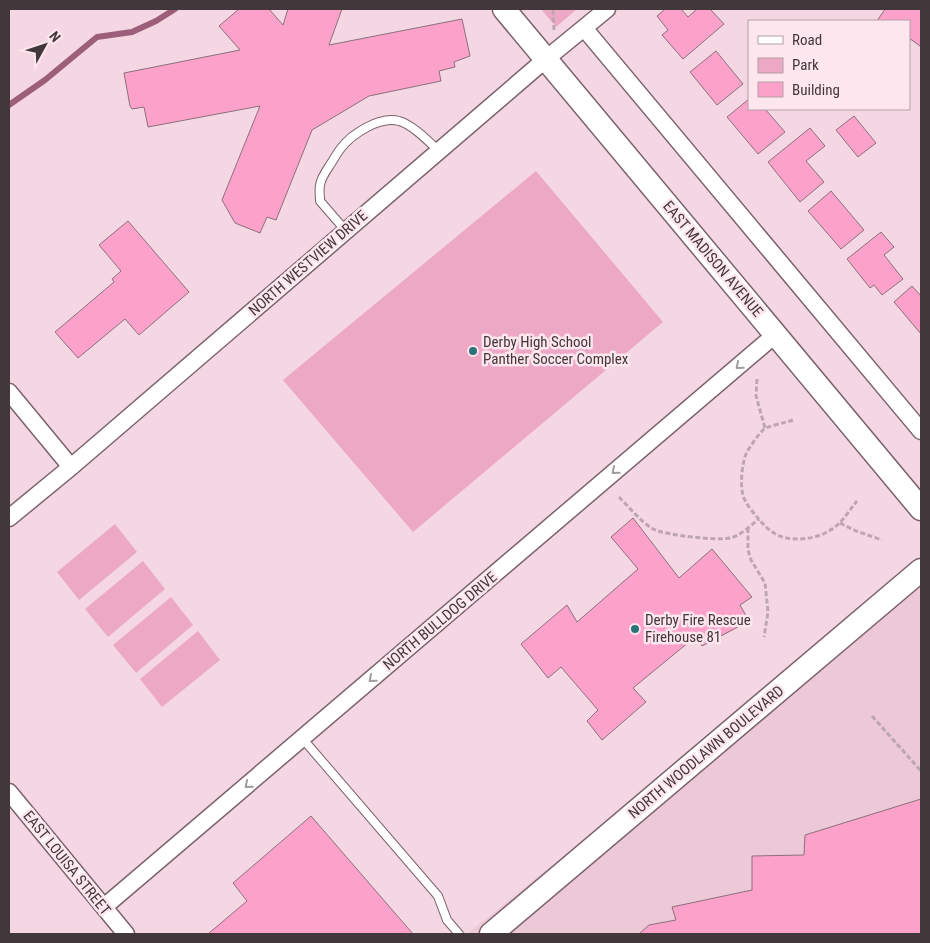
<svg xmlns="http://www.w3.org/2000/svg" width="930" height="943" viewBox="0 0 930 943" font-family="'Roboto Condensed',sans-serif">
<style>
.built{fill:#edc8d7}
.green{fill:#eca8c5}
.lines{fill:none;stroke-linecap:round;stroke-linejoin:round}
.stream{stroke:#9c5e79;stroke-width:6}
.building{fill:#fca2ca;stroke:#8a717b}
.lane-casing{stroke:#7b626d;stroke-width:10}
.street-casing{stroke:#7b626d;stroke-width:19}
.secondary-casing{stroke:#7b626d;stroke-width:25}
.path{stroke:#bda6af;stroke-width:3;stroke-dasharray:5 2.5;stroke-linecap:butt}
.lane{stroke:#fff;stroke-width:8}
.street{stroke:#fff;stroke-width:16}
.secondary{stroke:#fff;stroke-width:22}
.oneway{stroke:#a09b9d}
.poi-dot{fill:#297378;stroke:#fee6ef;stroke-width:2}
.labels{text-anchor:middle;stroke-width:5;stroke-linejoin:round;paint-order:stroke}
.street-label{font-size:15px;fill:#42373b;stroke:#fee6ef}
.poi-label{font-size:15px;fill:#42373b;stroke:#fee6ef;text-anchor:start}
</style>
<rect width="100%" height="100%" fill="#f4d7e2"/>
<!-- built -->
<path class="built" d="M921 569V934H467Z"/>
<!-- green -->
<path class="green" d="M541 9H577L556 27Z
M536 171 663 322 413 532 283 380Z
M115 524 137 552 79 600 57 572Z
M143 561 165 589 108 637 85 609Z
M171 597 193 625 136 673 113 645Z
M198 631 220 660 162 707 140 679Z"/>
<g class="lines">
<!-- stream -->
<path class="stream" d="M9 105 45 80 97 37 132 32 156 21 175 9"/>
</g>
<!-- building -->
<path class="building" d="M239 9H269L283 25 288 9H342L329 45 462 19 470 56 454 62 455 67 439 71 441 81 369 96 312 130 276 220 267 217 260 233 235 223 222 200 260 106 148 127 144 107 132 109 130 106 124 73 240 50 219 26Z
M665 9H681L688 17 697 9H710L724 24 683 59 662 35 668 30 657 16Z
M885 9H919L921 10V44L920 46 909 38V21H877Z
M716 51 743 84 717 105 690 72Z
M749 99V109H765L785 132 758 154 727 117Z
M854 116 876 143 858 157 836 130Z
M810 128 825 146 806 161 824 182 800 202 768 162Z
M831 191 864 230 841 249 808 211Z
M128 221 189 292 139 335 125 319 78 358 55 332 114 282 112 279 121 271 99 245Z
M881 232 894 247 884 255 903 279 882 295 874 285 870 288 847 259Z
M912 286 921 296V334L894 302Z
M633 518 679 578 712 549 752 597 740 605 749 621 702 646 695 637 633 688 646 702 602 740 587 721 598 710 561 667 548 678 521 644 567 605 577 622 638 569 611 537Z
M921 799V934H639L649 925 676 920 672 907 752 890V856L804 855 805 835Z
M311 816 413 934H208L247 901 233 883Z"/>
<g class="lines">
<!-- lane casing -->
<g class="lane-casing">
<path id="lane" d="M346 231 320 201C320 196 319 190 320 185 321 178 326 171 330 165 334 159 337 153 341 148 352 134 379 116 399 121 413 125 428 141 439 151
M302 738 438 896 447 920 459 934"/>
</g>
<!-- street casing -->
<g class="street-casing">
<path id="street" d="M584 28 921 431
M9 392 71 467
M9 518 71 467 546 59 607 9
M9 792 126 934
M104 907 776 334"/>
</g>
<!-- secondary casing -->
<g class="secondary-casing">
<path id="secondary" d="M504 9 921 509
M491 934 921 570"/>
</g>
<!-- path -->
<path class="path" d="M554 30 553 11 556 9
M757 379 756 396 765 428
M793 420C788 422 768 426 764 429 758 435 750 446 746 454 742 463 740 485 743 495 745 503 752 511 757 517 762 523 767 529 774 533 786 542 812 540 825 533 842 525 846 514 857 501
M619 497C629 507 641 522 653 529 665 535 717 541 730 538 740 536 750 526 759 519
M840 523 856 531 882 540
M748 528V550L751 560 765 583 768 612 764 637
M872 716 921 771"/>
<!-- lane -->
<use href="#lane" class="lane"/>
<!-- street -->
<use href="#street" class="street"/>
<!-- secondary -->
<use href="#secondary" class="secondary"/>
</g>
<!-- one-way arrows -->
<defs><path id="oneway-chevron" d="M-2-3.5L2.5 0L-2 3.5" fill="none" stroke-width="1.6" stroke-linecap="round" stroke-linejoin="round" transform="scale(1.25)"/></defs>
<g class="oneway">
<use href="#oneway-chevron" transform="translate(739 366) rotate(140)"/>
<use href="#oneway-chevron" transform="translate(615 471) rotate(140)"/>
<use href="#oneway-chevron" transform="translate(372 679) rotate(140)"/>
<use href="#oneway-chevron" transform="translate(248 785) rotate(140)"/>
</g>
<!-- markers -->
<g class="poi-dot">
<circle cx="473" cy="351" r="5"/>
<circle cx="635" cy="629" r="5"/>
</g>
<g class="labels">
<!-- street labels -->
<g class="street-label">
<text transform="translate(713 259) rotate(50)" y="5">EAST MADISON AVENUE</text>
<text transform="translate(308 263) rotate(-41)" y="5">NORTH WESTVIEW DRIVE</text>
<text transform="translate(440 621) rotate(-40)" y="5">NORTH BULLDOG DRIVE</text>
<text transform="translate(706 752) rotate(-40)" y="5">NORTH WOODLAWN BOULEVARD</text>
<text transform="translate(67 863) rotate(51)" y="5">EAST LOUISA STREET</text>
</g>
<!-- poi labels -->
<g class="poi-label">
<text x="483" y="347">Derby High School<tspan x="483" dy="17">Panther Soccer Complex</tspan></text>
<text x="645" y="625">Derby Fire Rescue<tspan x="645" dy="17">Firehouse 81</tspan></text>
</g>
</g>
<!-- border -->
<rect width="930" height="943" fill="none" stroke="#42373b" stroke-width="20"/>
<!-- legend -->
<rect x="748" y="20" width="162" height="90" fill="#fee6ef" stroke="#b3a0a7"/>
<rect x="758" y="36" width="25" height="8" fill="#ffffff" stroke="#b3a0a7"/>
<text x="792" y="45" font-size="15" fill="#42373b">Road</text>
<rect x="758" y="58" width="25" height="15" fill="#eca8c5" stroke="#b3a0a7"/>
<text x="792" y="70" font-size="15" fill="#42373b">Park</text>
<rect x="758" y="82" width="25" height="15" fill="#fca2ca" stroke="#b3a0a7"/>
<text x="792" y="95" font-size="15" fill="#42373b">Building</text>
<!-- north arrow -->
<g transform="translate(45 45) rotate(50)" stroke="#fee6ef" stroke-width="4" paint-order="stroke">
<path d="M0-4L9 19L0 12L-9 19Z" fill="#42373b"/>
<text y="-8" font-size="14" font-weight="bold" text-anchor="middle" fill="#42373b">N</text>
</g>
</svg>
